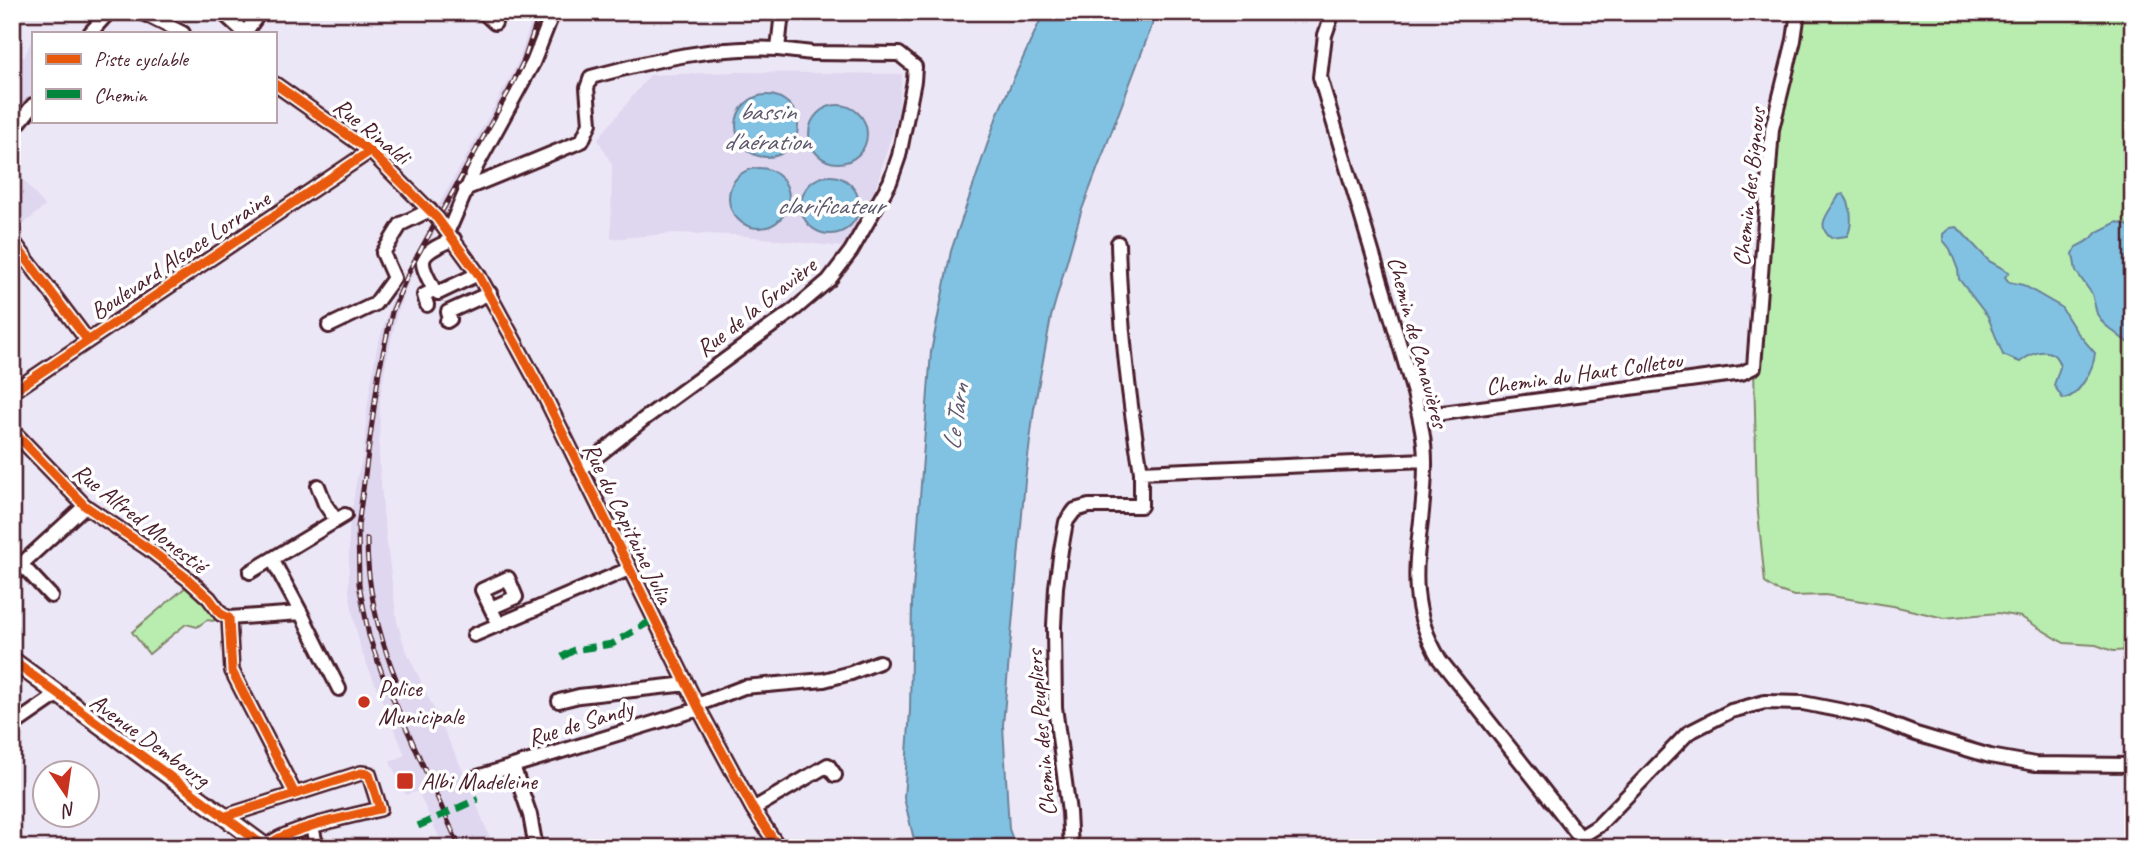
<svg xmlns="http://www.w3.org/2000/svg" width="2145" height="860" viewBox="0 0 2145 860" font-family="Caveat,sans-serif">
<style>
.built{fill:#dfd6ef}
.green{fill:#b9edaf;stroke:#82866d;stroke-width:2}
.water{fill:#81c2e2;stroke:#6b8199;stroke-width:2}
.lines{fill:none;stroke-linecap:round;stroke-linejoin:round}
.minor-casing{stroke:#4a1f2b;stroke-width:18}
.major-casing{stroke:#4a1f2b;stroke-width:21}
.minor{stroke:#fff;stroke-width:12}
.major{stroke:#fff;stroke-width:16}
.rail-casing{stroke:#4a1f2b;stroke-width:5}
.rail{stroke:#fff;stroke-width:2.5;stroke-dasharray:8;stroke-linecap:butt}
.quiet{stroke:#00873e;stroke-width:7;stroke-dasharray:14 7;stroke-linecap:butt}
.cycleway-casing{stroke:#fff;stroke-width:13}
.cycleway{stroke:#e8590c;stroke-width:9}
.poi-dot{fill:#c8321e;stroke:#fff;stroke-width:2.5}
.labels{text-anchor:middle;stroke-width:7;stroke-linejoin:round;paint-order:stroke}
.street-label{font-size:24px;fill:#4a1f2b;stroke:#fff}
.poi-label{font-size:24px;fill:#4a1f2b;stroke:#fff;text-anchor:start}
.water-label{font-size:26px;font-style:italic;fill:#5d586b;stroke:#fff}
</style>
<rect width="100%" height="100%" fill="#ece7f6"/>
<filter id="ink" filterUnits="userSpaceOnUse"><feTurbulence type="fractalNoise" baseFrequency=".0143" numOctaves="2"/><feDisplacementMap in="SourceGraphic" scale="14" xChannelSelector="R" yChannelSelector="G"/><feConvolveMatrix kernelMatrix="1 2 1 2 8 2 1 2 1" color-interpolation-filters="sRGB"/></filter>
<g filter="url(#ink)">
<!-- built -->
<path class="built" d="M534 12H545L527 62 503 112 444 216 437 208 507 84 519 60Z
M33 37V97L21 113 12 106V60L18 54 24 58Z
M737 72 902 74 898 114 871 203 843 247 737 235 675 233 611 239 612 165 598 139 650 75Z
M12 166 45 206 13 233 12 232Z
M431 223 437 228 408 284 397 314 384 372 380 399 379 454 383 513 397 622 405 648 463 771 494 848H444L418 791 406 795 390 762 405 755 361 650 354 620 349 590V529L357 477 363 457 368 402 377 347 392 300Z"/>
<!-- green -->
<path class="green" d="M1798 12H2133V650L2113 651 2096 645 2064 643 2021 617 1998 613 1944 618 1893 606 1825 595 1794 596 1776 590 1765 583 1757 503 1754 367 1769 164Z
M187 586 217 618 213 621 207 620 197 627 186 624 149 654 132 632Z"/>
<!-- water -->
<path class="water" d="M1044 12H1157L1081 212 1051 317 1034 409 1025 481 1003 725 1009 829 1016 848H916L904 798 910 710 912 603 931 352 951 251 998 113Z
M736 126a31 31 0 1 1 62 0a31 31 0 1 1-62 0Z
M809 134a29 29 0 1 1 58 0a29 29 0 1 1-58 0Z
M729 198a30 30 0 1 1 60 0a30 30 0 1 1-60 0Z
M801 205a29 29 0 1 1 58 0a29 29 0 1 1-58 0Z
M1843 194C1852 203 1853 226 1847 236L1831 238C1813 224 1832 210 1839 195Z
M2117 222 2133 227V347L2104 324 2097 314 2092 294 2076 271 2073 254 2076 247 2091 239 2097 232Z
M1957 227 1989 261 2009 272 2005 277 2009 282 2023 285 2061 307 2076 331 2095 353C2094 368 2079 397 2063 399L2054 385 2060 367C2055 344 2034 351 2020 362L2003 355 1988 317 1959 279 1958 270 1950 249 1943 240V234L1950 228Z"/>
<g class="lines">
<!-- minor casing -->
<g class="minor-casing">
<path id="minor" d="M141 12 183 33
M222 12 245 33
M483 12 495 23
M1333 12 1325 35 1320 77 1414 393C1419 415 1425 438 1425 462 1426 536 1397 590 1440 660L1533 777 1576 832 1584 848
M90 33 109 12
M245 33 260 12
M275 84 370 151 437 218 478 274 546 399 699 709 753 809 779 848
M12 132 33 105
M465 189 582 141 590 123 587 88 591 77C654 60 713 46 778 49L782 12
M447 230 452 223 477 165 533 63 553 12
M12 240 88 341
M1118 243C1120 320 1128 396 1141 472L1425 460
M434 290C431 283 423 271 423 263 422 251 445 243 454 239
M427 305 424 295 434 290 438 293 478 274
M447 321 450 319 448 312 490 293
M329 326 375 304 394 278 383 253 401 224 430 210
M12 392 370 151
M1420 416 1742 373 1754 367 1772 129 1794 40 1798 12
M12 430 85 506 149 549 188 579 209 598 221 614 229 618 232 671 295 794
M581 469 644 419 795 309 829 280 851 251 890 182 899 156 914 81 915 67 899 54 812 53 778 49
M318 486 325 504 336 520
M22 565 51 596
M250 572 272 559
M12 577 27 559 85 506
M491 608 516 597 508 578 482 590 499 625
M301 613 272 559 345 515
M229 618 301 613 339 689
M474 635 629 569
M559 701 579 696 687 684
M697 705 744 687 824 680 851 673 879 662
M12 726 57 695
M513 766 530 815 536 848
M474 778 699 709
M753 809 828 765 835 775
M223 817 361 773 369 774 380 809C356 815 279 830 267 847
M312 827 317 848
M1579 838 1598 826 1688 733 1731 711 1765 702 1803 703 1869 716 1916 734 1990 756 2035 764 2133 765
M243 848 253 838
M1071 848 1069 812 1055 707 1054 626 1056 587 1061 550 1066 522 1075 510 1089 506H1141V472"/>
</g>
<!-- major casing -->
<g class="major-casing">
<path id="major" d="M12 660 267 848"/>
</g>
<!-- minor -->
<use href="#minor" class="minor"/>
<!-- major -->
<use href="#major" class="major"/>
<!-- rail casing -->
<g class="rail-casing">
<path id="rail" d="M367 539C367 588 378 634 396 679
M460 848 383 676 369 636 359 584 358 527 379 371 392 312 411 267 510 89 524 60 540 12"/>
</g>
<!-- rail -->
<use href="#rail" class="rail"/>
<!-- quiet -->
<path class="quiet" d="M562 657 574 650 612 644 654 619
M418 826 478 799"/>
<!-- cycleway casing -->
<g class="cycleway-casing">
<path id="cycleway" d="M275 84 370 151 437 218 478 274 546 399 699 709 753 809 779 848
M12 240 88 341
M12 392 370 151
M12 430 85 506 149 549 188 579 209 598 221 614 229 618 232 671 295 794
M12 660 267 848
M223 817 361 773 369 774 380 809C356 815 279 830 267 847"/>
</g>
<!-- cycleway -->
<use href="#cycleway" class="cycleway"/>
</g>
</g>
<!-- markers -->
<g class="poi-dot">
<circle cx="364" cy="702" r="7"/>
<rect x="396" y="772" width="18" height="18" rx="3.5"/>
</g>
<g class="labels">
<!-- street labels -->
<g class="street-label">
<text transform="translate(372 131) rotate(39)" y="8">Rue Rinaldi</text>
<text transform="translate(1749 187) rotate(-84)" y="8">Chemin des Bignous</text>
<text transform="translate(180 255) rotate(-34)" y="8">Boulevard Alsace Lorraine</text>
<text transform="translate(756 307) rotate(-38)" y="8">Rue de la Gravière</text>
<text transform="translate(1418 342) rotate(75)" y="8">Chemin de Canavières</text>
<text transform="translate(1584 373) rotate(-8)" y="8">Chemin du Haut Colletou</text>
<text transform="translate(140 518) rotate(38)" y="8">Rue Alfred Monestié</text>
<text transform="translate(628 523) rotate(64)" y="8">Rue du Capitaine Julia</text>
<text transform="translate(580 723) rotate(-17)" y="8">Rue de Sandy</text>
<text transform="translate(1041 733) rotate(-95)" y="8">Chemin des Peupliers</text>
<text transform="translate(150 740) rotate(36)" y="8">Avenue Dembourg</text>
</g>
<!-- poi labels -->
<g class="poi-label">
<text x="378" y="696">Police<tspan x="378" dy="28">Municipale</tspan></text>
<text x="421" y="789">Albi Madeleine</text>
</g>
<!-- water labels -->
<g class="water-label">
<text x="767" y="120">bassin<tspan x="767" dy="30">d'aération</tspan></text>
<text x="830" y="214">clarificateur</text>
<text transform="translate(955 417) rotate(-82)" y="9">Le Tarn</text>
</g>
</g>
<!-- margin -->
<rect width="2145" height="860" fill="none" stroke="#fff" stroke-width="42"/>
<rect x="21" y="21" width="2103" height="818" fill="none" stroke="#4a1f2b" stroke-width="2.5" filter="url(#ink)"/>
<!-- legend -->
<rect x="32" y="32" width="245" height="91" fill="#ffffff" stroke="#b7a5aa" stroke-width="2"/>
<rect x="46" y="54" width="35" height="10" fill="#e8590c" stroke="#b7a5aa" stroke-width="2"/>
<text x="94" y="66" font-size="21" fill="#4a1f2b">Piste cyclable</text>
<rect x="46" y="89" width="35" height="10" fill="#00873e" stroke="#b7a5aa" stroke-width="2"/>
<text x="94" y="102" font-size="21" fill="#4a1f2b">Chemin</text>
<!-- north arrow -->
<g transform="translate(66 794) rotate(167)"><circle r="33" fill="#ffffff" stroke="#b7a5aa" stroke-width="2"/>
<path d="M0-5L12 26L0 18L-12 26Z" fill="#c8321e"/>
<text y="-10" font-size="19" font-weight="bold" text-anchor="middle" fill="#4a1f2b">N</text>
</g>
</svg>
